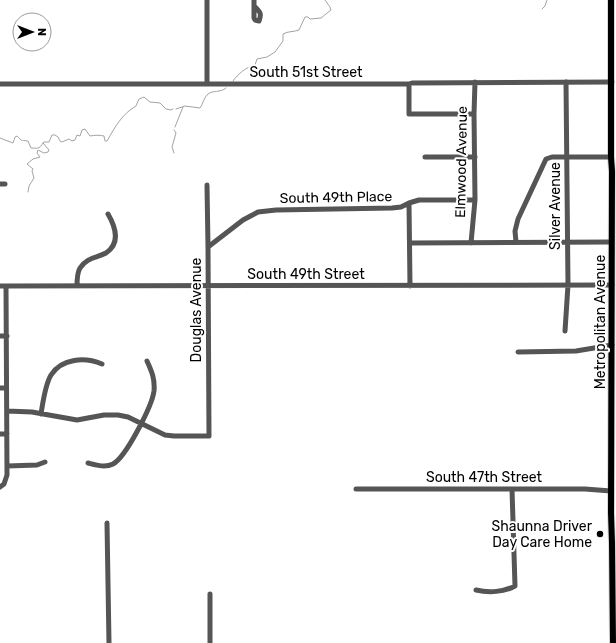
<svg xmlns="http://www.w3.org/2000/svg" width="616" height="643" viewBox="0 0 616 643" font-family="Rubik,sans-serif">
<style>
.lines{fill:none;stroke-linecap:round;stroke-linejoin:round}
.stream{stroke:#a3a3a3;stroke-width:1}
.major-casing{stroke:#dbdbdb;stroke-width:8}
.minor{stroke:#555;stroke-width:5}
.major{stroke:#000;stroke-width:6}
.poi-dot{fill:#000;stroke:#fff;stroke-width:1.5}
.labels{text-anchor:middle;stroke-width:4;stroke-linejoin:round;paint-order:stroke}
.street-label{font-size:14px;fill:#000;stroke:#fff}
.poi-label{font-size:14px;fill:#000;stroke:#fff;text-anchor:end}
</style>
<rect width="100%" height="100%" fill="#fff"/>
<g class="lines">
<!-- stream -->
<path class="stream" d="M542 9 545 6 547 0
M233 81C238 74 246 67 255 65L257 59 267 57 275 52 283 41V34C288 31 294 32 299 30L305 17H308L310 19 321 18C324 15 328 13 331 10L330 7 325 0
M176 109 185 106 200 108C203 104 204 97 208 94 213 90 220 93 226 88
M175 127 183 107
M174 130 176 133 172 147 174 153
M0 138 13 143 15 137 17 136C22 141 20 140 28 141L31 148C37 148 39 150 43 143
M28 192 29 186 34 178 32 171 33 169 27 164 33 159 40 157 37 153 38 150 44 153 48 152 49 150 43 143 44 142H49L52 135H55L58 137 60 141 62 142 69 139 72 141 75 140 77 135 80 136 82 130 85 129 90 136C95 135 99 135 104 136L105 141H107C115 127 122 114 136 106L139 99 144 97 150 102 160 103 166 109 171 110 173 109"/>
<!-- major casing -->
<g class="major-casing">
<path id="major" d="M611 0V157L612 171 611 513 612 543 613 643"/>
</g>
<!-- minor -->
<path class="minor" d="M207 0V84
M254 0V6
M254 6C260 12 262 13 259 21L255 20 254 18Z
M0 84H409L412 83 612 82
M409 84V114H474
M425 157H475
M0 184H5
M409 203 410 286
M516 242 515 231 518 219 546 159 552 157H611
M410 243 611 242
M471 243 475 200 474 114 475 82
M208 247 243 220 258 212 276 210 392 208 401 207 409 203 419 200H475
M0 286 612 285
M77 286C77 280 77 273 80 268 87 257 97 258 106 253 121 243 115 226 108 214
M565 331 568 285 566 82
M0 336H7
M518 352 576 351 612 345
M0 388H6
M7 411 32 412 77 420 104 415H118L128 417 165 435 174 436H209L208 247 207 185
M41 414C43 402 45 385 51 375 62 358 85 357 102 364
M0 434H7
M88 463C96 465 105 468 113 464 126 457 152 406 154 391 155 379 152 372 147 361
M7 466 37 465 45 462
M0 487 4 484 7 475 6 286
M356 489H585L611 491
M107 523 109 643
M476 590C489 593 504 592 515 586L512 489
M210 643V594"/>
<!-- major -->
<use href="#major" class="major"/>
</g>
<!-- markers -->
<circle class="poi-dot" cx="600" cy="534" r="4"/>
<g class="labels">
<!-- street labels -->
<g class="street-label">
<text x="306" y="77">South 51st Street</text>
<text transform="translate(461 162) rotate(-89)" y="5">Elmwood Avenue</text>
<text transform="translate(336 197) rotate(-1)" y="5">South 49th Place</text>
<text transform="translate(555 206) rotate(-90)" y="5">Silver Avenue</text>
<text x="306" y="279">South 49th Street</text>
<text transform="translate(196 310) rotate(-90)" y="5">Douglas Avenue</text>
<text transform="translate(600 322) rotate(-90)" y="5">Metropolitan Avenue</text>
<text x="484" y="482">South 47th Street</text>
</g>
<!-- poi labels -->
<g class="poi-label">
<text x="592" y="531">Shaunna Driver<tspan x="592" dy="16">Day Care Home</tspan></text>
</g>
</g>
<!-- north arrow -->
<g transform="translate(32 32) rotate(90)"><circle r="19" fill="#ffffff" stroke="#999999"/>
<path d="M0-3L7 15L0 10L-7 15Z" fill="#000000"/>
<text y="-6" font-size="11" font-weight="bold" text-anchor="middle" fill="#000000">N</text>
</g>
</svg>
